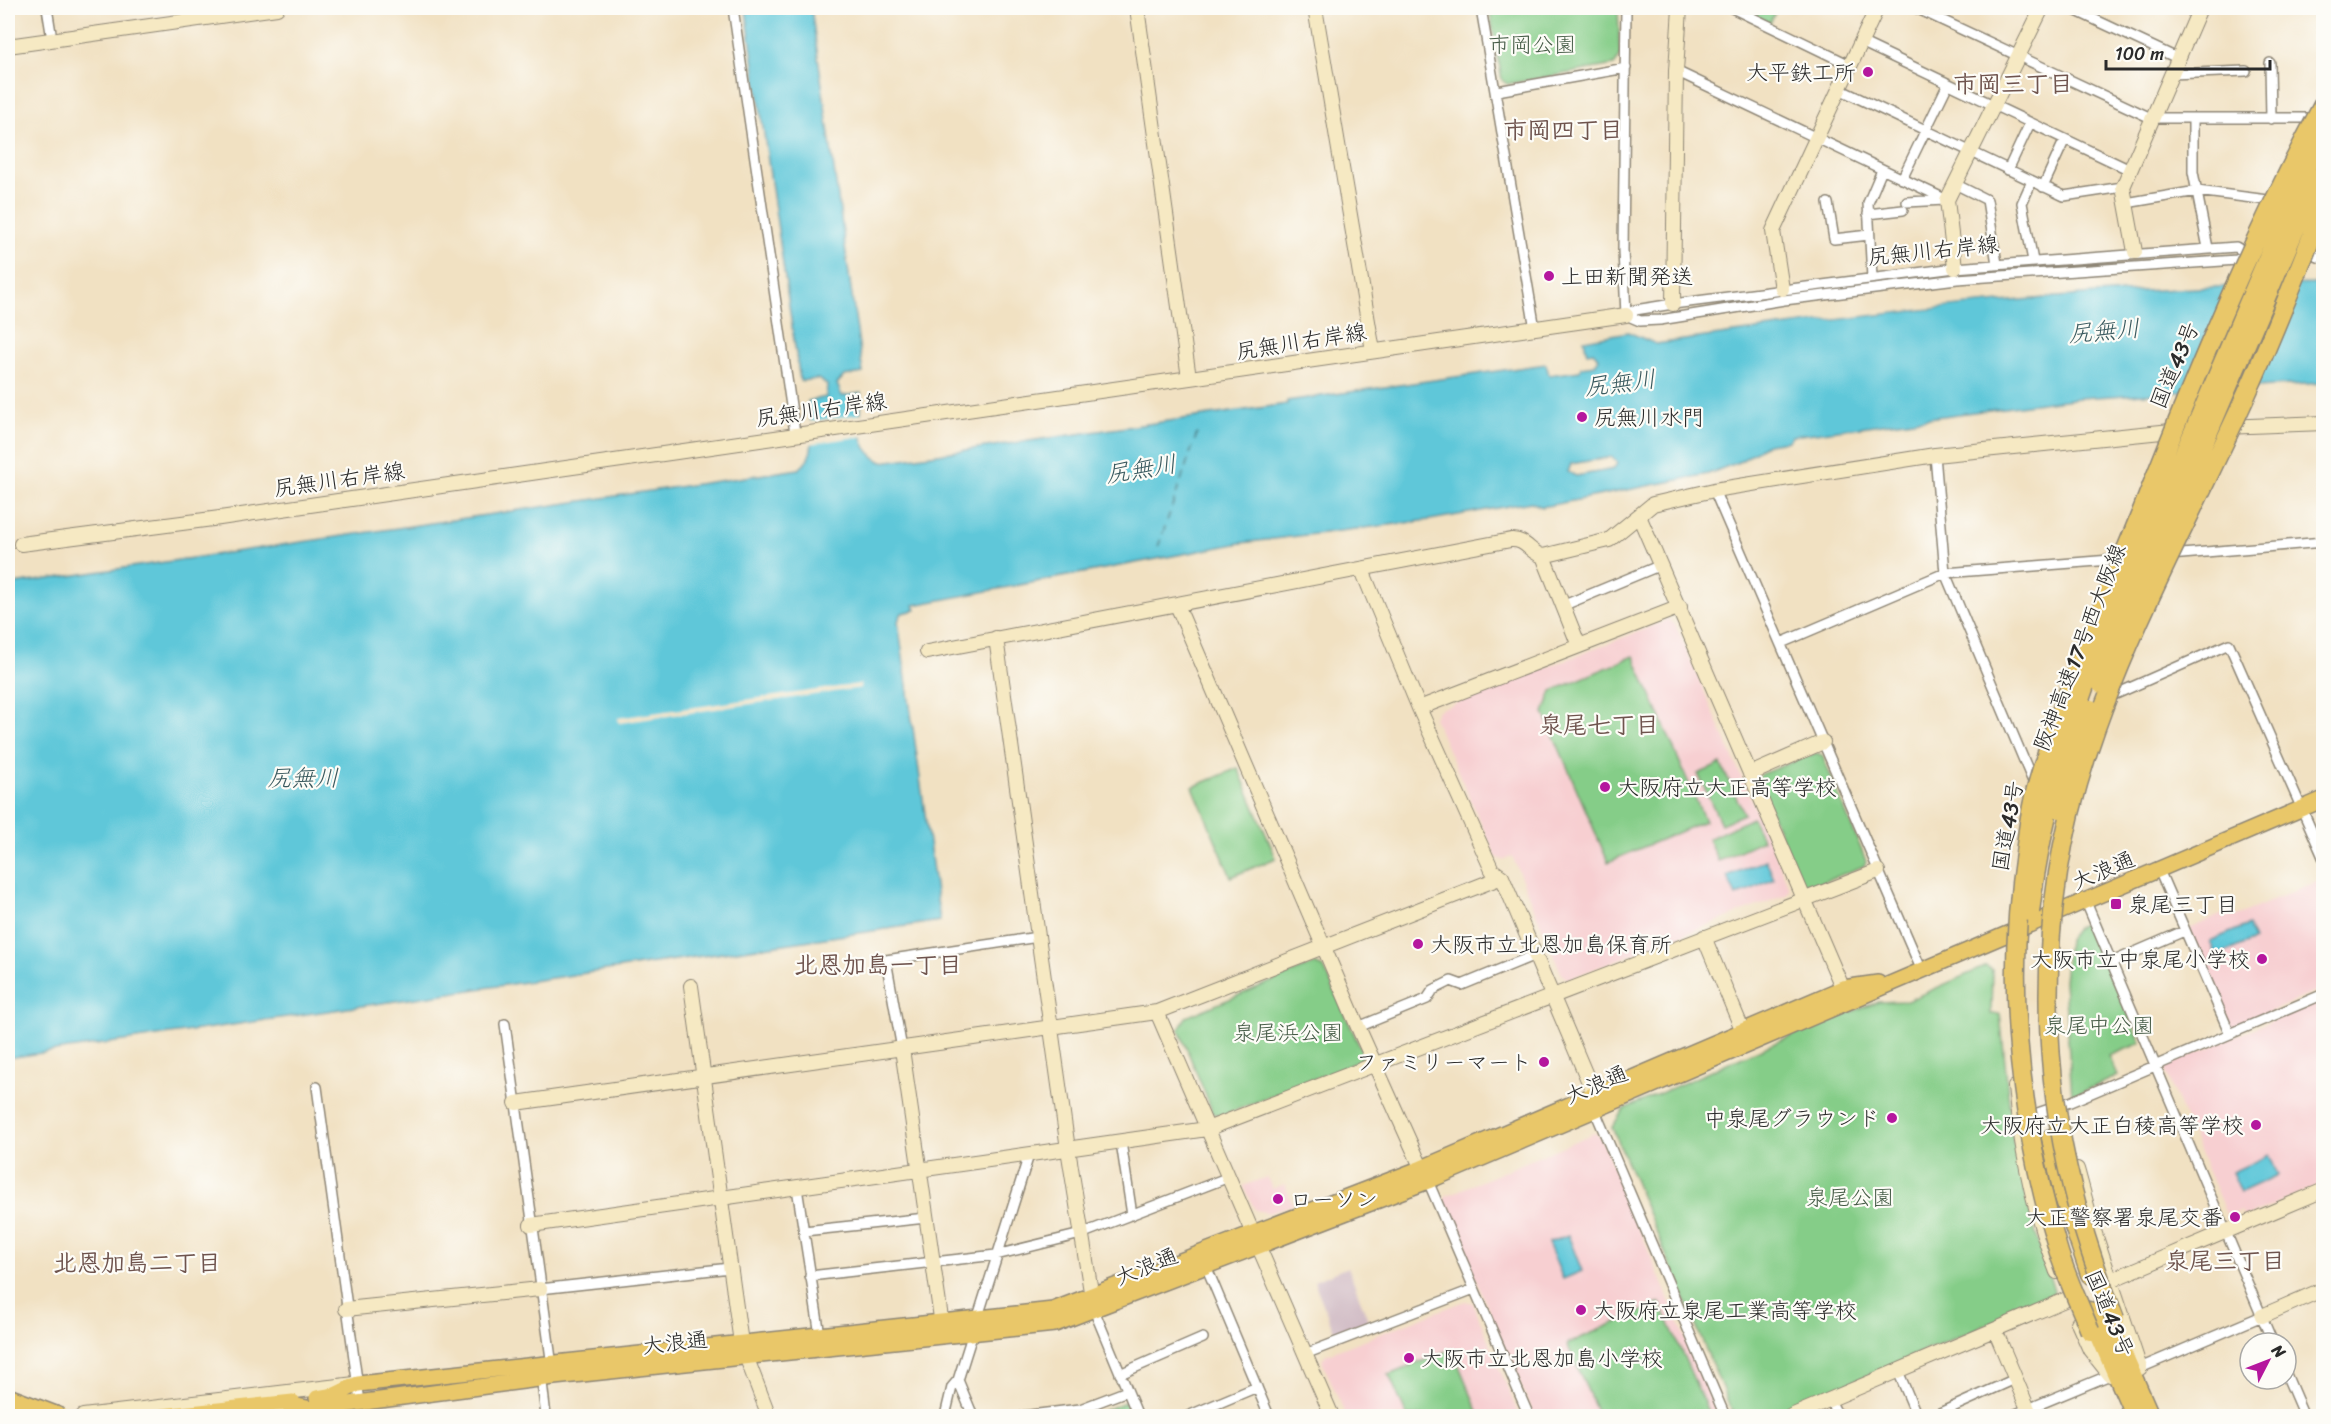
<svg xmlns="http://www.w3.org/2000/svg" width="2331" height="1424" viewBox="0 0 2331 1424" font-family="Sriracha,'Klee One',sans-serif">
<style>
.built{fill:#f7cfd1}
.industrial{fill:#d2bdc6}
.green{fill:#85cd88;stroke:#587c5a;stroke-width:1.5}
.water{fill:#5ec7d9;stroke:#447982;stroke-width:1.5;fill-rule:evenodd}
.pier{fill:#f1e1c2}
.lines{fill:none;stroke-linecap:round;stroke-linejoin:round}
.ferry{stroke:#3a5a5f;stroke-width:1.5;stroke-dasharray:8 6;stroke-linecap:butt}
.street-casing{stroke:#8e8676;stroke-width:12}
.secondary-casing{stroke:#8e8676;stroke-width:16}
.primary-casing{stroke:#8e8676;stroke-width:18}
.highway-casing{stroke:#8e8676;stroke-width:21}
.street{stroke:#fff;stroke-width:9}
.secondary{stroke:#f6e9c3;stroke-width:14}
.primary{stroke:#e9c769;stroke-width:15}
.highway{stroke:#e9c769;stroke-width:18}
.primary-bridge-casing{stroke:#8e8676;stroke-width:18;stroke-linecap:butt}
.highway-bridge-casing{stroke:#8e8676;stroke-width:21;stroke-linecap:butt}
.primary-bridge{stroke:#e9c769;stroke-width:15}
.highway-bridge{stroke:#e9c769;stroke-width:18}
.poi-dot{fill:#b5179e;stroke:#fdfcf7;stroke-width:2}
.labels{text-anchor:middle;stroke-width:4.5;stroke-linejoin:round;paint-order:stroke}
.park-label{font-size:22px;fill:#465c47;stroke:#fdfcf7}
.poi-label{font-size:22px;fill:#2b2b2b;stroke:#fdfcf7;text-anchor:start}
.street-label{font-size:22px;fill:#2b2b2b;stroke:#fdfcf7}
.neighbourhood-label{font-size:24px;font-weight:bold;fill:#6f544e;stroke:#fdfcf7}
.water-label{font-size:24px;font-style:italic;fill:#3a5a5f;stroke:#fdfcf7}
</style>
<rect width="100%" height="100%" fill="#fdfcf7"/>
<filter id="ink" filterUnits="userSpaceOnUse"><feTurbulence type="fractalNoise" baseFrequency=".0167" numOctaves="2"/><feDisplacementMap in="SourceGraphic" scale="12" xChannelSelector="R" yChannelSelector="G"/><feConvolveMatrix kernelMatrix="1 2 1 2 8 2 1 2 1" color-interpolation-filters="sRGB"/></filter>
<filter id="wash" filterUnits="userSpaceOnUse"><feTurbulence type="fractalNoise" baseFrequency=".008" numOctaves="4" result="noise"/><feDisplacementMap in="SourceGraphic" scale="24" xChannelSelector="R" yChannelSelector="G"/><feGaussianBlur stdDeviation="1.35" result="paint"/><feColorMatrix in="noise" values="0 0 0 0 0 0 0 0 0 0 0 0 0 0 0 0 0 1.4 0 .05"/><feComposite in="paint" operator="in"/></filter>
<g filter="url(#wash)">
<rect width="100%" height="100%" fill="#f1e1c2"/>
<!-- built -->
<path class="built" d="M1668 620 1675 624 1790 889 1786 895 1568 979 1562 975 1512 856 1503 860 1496 857 1434 718 1438 710Z
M2323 879V989L2230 1029 2188 929 2230 911 2234 917Z
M2323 999V1183L2244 1218 2241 1211 2227 1216 2163 1067Z
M1594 1133 1600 1136 1718 1416H1534L1443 1203 1446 1196Z
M1267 1177 1272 1189 1285 1184 1293 1205 1269 1213 1255 1210 1243 1186Z
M1465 1301 1473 1303 1519 1416H1346L1322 1361 1325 1355Z"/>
<!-- industrial -->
<path class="industrial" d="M1348 1267 1370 1325 1337 1339 1314 1281Z"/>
<!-- green -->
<path class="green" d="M1489 8H1618L1620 57 1614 65 1507 84 1502 80Z
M1737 8H1777L1770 23Z
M1634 656 1705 821 1608 862 1544 713 1552 691Z
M1816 753 1822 755 1866 861 1864 866 1808 888 1802 884 1757 780 1761 774Z
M1721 764 1744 814 1721 824 1698 774Z
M1238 768 1276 858 1231 877 1193 787Z
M1752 818 1763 840 1718 861 1708 839Z
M2089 921 2141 1043 2109 1056 2118 1076 2072 1096 2064 982 2068 939 2077 927Z
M1314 964 1324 968 1363 1054 1359 1061 1221 1116 1213 1113 1179 1030 1186 1017Z
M1986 966 1992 970 1991 1014H2000L2013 1140 2034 1228 2054 1291 2052 1297 1772 1416H1734L1612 1127 1624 1109 1816 1025 1878 1002 1907 1001Z
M1660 1303 1710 1416H1599L1567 1344Z
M1452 1349 1480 1416H1407L1389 1375Z
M1125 1402 1131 1416H1091Z"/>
<!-- water -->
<path class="water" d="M741 8H811L863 373 844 376 837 384 842 396 861 393C863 422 852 446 882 462L1287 404V401L1546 364 1549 375 1580 371 1581 367 1595 365 1599 358 1593 352 1587 353 1584 340 1628 332 1656 344C1877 312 2100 287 2323 284V383L2079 398 1792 436 1788 441 1767 444 1741 461 1708 474 1542 507 1531 502 1430 520 1241 543 914 605 916 610 902 613 898 621 940 921 8 1058V585L799 469C820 454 810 423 808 401L826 397 827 385 818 379 800 381 746 10ZM1612 457 1617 463 1614 469 1576 476 1568 472 1571 464Z
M1766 860 1774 879 1736 896 1727 876Z
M2248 925 2254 940 2216 956 2210 941Z
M2269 1155 2278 1175 2241 1192 2232 1172Z
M1568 1235 1582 1271 1563 1279 1548 1243Z"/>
<!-- pier -->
<path class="pier" d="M866 413 864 436 809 444 807 422Z
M860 684 861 688 619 723 618 718Z"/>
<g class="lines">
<!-- ferry -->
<path class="ferry" d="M1158 547 1198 431"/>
</g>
</g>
<g filter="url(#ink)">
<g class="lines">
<!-- street casing -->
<g class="street-casing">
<path id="street" d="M47 8 52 39
M733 8 795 433
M1481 8 1535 329
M1732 8 1850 65
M1916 8 2151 118H2318
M2070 8 2177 58
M1861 42 2130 170
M2270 63 2271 119
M1676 71 1947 200
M2171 74 2246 71
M1839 89 2064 196 2123 187
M1497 91 1626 68
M2193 118V172L2208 248
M2008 170 2030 123
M1902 179 1948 84
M2032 181 2022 203 2033 261
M1955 184 1987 200 1997 264
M2043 187 2065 139
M1907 202 1945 200
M1828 203 1834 239 1869 235
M2126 203 2197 191 2268 200
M1868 214 1903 210
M2305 252 2324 259
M2309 252 2324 244
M1872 278 1868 203 1882 170
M1626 315 1640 321 1660 320 1784 300 1957 279 2237 260 2246 253
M1626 315 1635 310 1673 304 1955 268 2236 247 2246 253
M1626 315 1623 250 1626 8
M1935 455 1945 573 2034 784
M1714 490 1922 971
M2170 555 2324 542
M1562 606 1661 565
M1781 643 1945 573 2123 559
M2116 694 2229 644 2324 859
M2159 870 2230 1034
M2086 902 2273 1343
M2112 962 2184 931
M505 1024 552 1366
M1358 1027 1427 999 1433 990 1451 981 1462 985 1535 955
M902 1049 886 960 1038 937
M317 1087 360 1402
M1596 1107 1598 1118 1725 1416
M2026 1117 2070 1102 2324 994
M1121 1142 1132 1215
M1428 1181 1529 1416
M797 1188 820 1335
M804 1231 926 1218
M1206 1266 1269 1416
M810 1276 996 1255 1081 1234 1229 1177
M540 1289 730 1268
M1094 1310 1138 1416
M1305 1354 1474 1289
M2140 1368 2262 1316
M1898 1371 1917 1416
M541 1374 546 1416
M1120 1374 1203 1338
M2286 1374 2304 1416
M958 1380 973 1416
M1830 1400 1838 1416
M945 1416 952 1387 958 1380 1029 1155
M1022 1416 1080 1409 1127 1391
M1188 1416 1257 1387
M1933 1416 2015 1379
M2011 1416 2110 1375"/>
</g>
<!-- secondary casing -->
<g class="secondary-casing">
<path id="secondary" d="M1137 8 1189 378
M1315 8 1373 351
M8 46 277 8
M2135 252 2123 187 2200 8
M1955 268 1947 200 2042 8
M1782 289 1773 231 1877 8
M1673 304 1676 71 1680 8
M2224 427 2324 423
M1639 516 1846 996
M21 544 220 518 1626 315
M1543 556 1579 646
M1362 570 1419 708 1492 870 1502 877 1594 1094 1596 1105
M1177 605 1358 1027 1426 1178
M996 638 1068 1149 1093 1304
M927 652 1511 540C1526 539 1530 553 1543 556L1609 540 1653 504 1714 490 1935 455 2181 430
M1419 708 1680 607
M1750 774 1823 742
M1704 937 1742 1029
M691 986 741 1343 769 1416
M1157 1012 1332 1416
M902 1049 943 1332
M2015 1087C2021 1149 2034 1214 2057 1272
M516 1103 1157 1012 1502 877
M2077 1169 2093 1228 2140 1368
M531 1225 1207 1129 1878 871
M2111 1280 2324 1190
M346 1309 540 1289
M2262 1316 2324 1289
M2078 1323 2090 1350 2110 1375
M1995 1330 2031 1416
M10 1416H59
M83 1416 355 1384
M270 1416 310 1410
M1791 1416 2067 1299"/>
</g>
<!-- primary casing -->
<g class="primary-casing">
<path id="primary" d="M317 1398 335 1395 358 1384 1053 1310 1422 1168 1843 988 1878 983
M283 1403 312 1409 554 1377 1055 1324 1428 1181 2324 799
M162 1416 293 1402"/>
</g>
<!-- highway casing -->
<g class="highway-casing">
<path id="highway" d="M2317 178 2324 163
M2051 1138 2063 1194 2090 1274
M2102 1306 2150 1416
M2089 1311 2135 1416"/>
</g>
<!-- street -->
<use href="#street" class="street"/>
<!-- secondary -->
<use href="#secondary" class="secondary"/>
<!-- primary -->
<use href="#primary" class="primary"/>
<!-- highway -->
<use href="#highway" class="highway"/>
<!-- primary-bridge casing -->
<g class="primary-bridge-casing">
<path id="primary-bridge" d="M8 1396 61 1416"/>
</g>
<!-- highway-bridge casing -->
<g class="highway-bridge-casing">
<path id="highway-bridge" d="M2101 684 2317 178
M2060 809 2091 709
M2030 912C2039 833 2059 759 2085 685L2324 126
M2115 1319C2056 1172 2034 1030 2058 873 2085 701 2178 548 2248 391 2275 330 2300 267 2324 205
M2090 1331C2079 1303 2065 1275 2057 1246 2019 1118 2005 985 2025 853 2028 829 2031 805 2038 782 2065 688 2107 598 2143 508 2197 370 2254 233 2324 103"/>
</g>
<!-- primary-bridge -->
<use href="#primary-bridge" class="primary-bridge"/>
<!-- highway-bridge -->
<use href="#highway-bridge" class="highway-bridge"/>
</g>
</g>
<!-- markers -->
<g class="poi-dot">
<circle cx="1868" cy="72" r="6"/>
<circle cx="1549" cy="276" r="6"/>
<circle cx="1582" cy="417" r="6"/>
<circle cx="1605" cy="787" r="6"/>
<rect x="2110" y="898" width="12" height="12" rx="3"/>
<circle cx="1418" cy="944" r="6"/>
<circle cx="2262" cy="959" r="6"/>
<circle cx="1544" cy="1062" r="6"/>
<circle cx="1892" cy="1118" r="6"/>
<circle cx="2256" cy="1125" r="6"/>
<circle cx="1278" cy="1199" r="6"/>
<circle cx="2235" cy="1217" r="6"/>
<circle cx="1581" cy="1310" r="6"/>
<circle cx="1409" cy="1358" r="6"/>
</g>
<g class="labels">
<!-- park labels -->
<g class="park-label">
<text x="1532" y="52">市岡公園</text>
<text x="2099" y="1033">泉尾中公園</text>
<text x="1288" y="1040">泉尾浜公園</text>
<text x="1850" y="1205">泉尾公園</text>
</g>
<!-- poi labels -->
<g class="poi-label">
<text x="1856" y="80" text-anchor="end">大平鉄工所</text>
<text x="1561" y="284">上田新聞発送</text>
<text x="1594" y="425">尻無川水門</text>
<text x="1617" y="795">大阪府立大正高等学校</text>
<text x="2128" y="912">泉尾三丁目</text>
<text x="1430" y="952">大阪市立北恩加島保育所</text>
<text x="2250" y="967" text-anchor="end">大阪市立中泉尾小学校</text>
<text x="1532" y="1070" text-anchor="end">ファミリーマート</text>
<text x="1880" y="1126" text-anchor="end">中泉尾グラウンド</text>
<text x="2244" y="1133" text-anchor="end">大阪府立大正白稜高等学校</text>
<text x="1290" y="1207">ローソン</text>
<text x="2223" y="1225" text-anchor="end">大正警察署泉尾交番</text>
<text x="1593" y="1318">大阪府立泉尾工業高等学校</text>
<text x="1421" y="1366">大阪市立北恩加島小学校</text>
</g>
<!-- street labels -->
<g class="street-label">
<text transform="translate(1933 250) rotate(-6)" y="8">尻無川右岸線</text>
<text transform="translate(1301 341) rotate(-9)" y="8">尻無川右岸線</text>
<text transform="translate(2174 365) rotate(-67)" y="8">国道43号</text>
<text transform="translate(821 409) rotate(-8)" y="8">尻無川右岸線</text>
<text transform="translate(339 479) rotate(-8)" y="8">尻無川右岸線</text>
<text transform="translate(2079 647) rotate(-69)" y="8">阪神高速17号西大阪線</text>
<text transform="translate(2007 826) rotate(-80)" y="8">国道43号</text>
<text transform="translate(2103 870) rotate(-23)" y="8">大浪通</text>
<text transform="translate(1596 1084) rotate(-23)" y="8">大浪通</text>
<text transform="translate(1146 1266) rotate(-22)" y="8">大浪通</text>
<text transform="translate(2110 1313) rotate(67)" y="8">国道43号</text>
<text transform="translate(675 1342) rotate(-6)" y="8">大浪通</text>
</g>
<!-- neighbourhood labels -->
<g class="neighbourhood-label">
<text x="2013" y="92">市岡三丁目</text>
<text x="1563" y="138">市岡四丁目</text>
<text x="1599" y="733">泉尾七丁目</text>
<text x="878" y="973">北恩加島一丁目</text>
<text x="2225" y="1269">泉尾三丁目</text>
<text x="137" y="1271">北恩加島二丁目</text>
</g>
<!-- water labels -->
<g class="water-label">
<text transform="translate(2104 331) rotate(-5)" y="8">尻無川</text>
<text transform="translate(1620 383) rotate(-7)" y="8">尻無川</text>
<text transform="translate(1141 469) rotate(-9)" y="8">尻無川</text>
<text x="303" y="786">尻無川</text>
</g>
</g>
<!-- margin -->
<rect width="2331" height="1424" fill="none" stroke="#fdfcf7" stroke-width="30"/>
<!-- north arrow -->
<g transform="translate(2268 1361) rotate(48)"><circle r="28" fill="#fdfcf7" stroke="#a9a8a5" stroke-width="1.5"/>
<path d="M0-4.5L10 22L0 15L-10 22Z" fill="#b5179e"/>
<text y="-9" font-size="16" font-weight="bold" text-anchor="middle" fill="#2b2b2b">N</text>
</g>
<!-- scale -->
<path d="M2106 60v9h164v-9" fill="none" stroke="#2b2b2b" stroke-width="3"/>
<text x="2115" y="60" font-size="18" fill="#2b2b2b" stroke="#fdfcf7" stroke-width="4.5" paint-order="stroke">100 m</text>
</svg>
